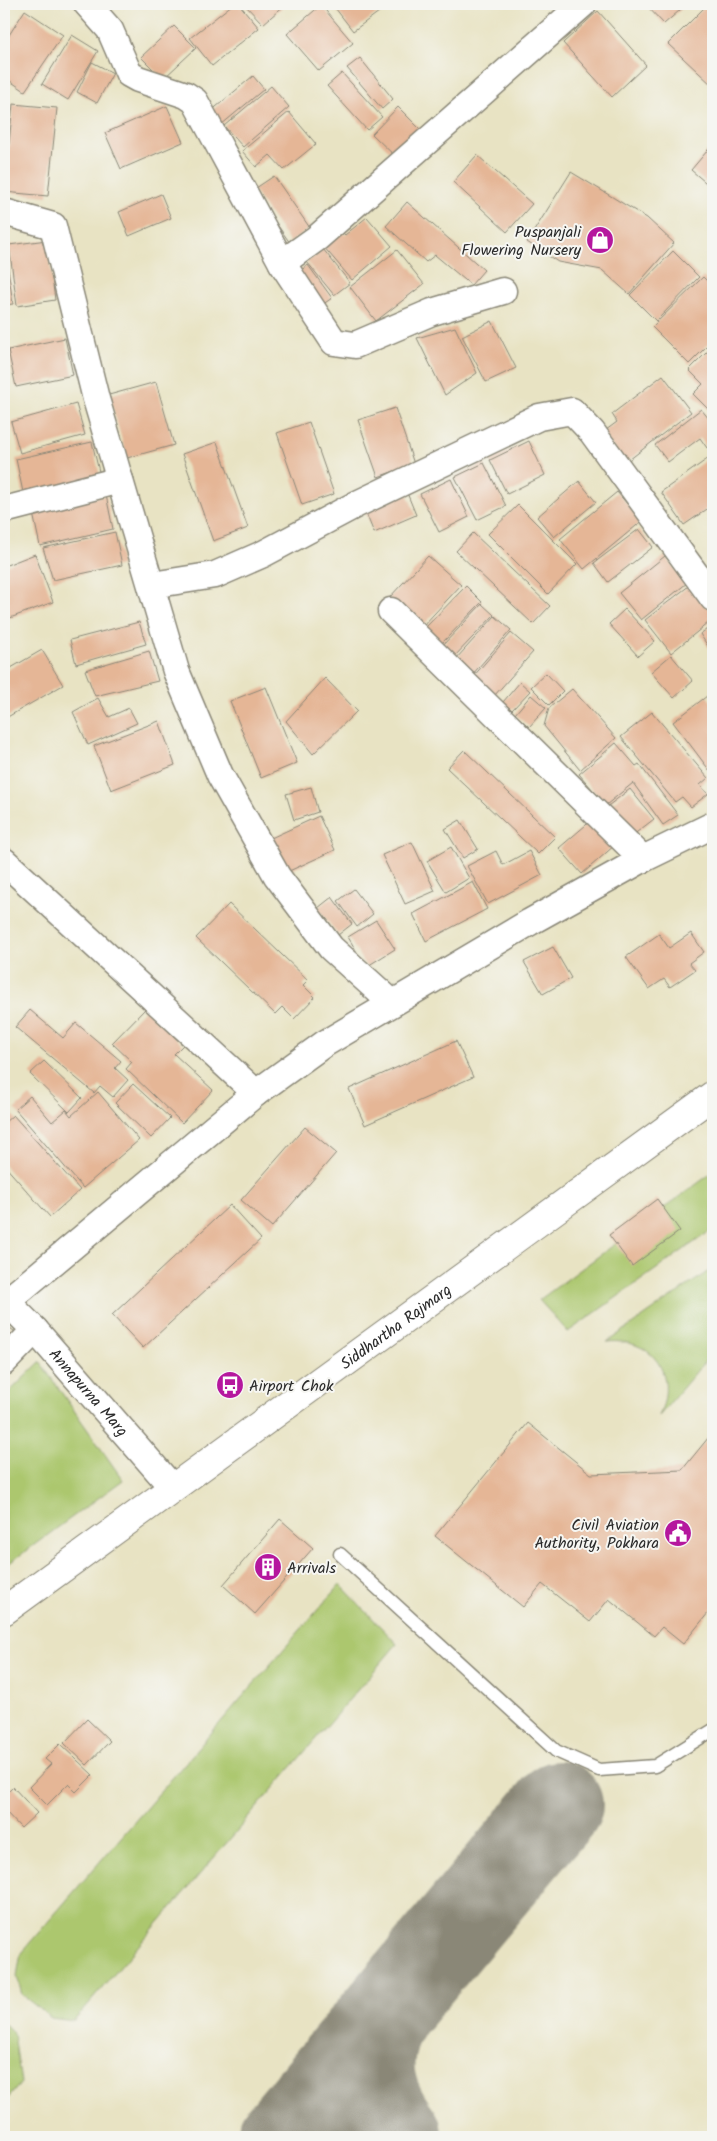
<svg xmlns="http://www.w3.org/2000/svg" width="717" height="2141" viewBox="0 0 717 2141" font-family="Kalam,sans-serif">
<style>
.green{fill:#acc76e;stroke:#6c794c}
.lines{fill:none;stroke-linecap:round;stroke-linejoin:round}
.taxiway{stroke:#8a8777;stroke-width:88}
.building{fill:#e5b696}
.lane-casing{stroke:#8a8777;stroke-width:15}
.street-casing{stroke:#8a8777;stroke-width:29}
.highway-casing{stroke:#8a8777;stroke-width:30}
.lane{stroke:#fff;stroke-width:12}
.street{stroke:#fff;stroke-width:26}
.highway{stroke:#fff;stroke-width:28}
.labels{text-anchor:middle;stroke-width:4;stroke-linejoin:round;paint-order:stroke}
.poi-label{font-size:16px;fill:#2b2b2b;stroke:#f6f6f2;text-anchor:end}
.street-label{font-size:16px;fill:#2b2b2b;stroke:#f6f6f2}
</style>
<rect width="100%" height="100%" fill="#f6f6f2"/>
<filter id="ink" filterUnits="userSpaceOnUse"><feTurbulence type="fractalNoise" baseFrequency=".02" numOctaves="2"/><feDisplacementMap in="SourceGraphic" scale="10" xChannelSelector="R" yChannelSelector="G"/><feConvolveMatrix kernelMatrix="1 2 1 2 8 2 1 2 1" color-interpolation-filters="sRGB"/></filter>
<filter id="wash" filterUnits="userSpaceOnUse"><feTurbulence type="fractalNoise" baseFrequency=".0096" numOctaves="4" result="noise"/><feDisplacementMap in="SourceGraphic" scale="20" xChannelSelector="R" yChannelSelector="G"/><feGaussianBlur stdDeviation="1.12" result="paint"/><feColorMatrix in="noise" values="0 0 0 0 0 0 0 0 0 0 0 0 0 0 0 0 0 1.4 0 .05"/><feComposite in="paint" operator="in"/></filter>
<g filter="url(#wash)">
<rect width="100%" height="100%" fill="#e8e3c3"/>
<!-- green -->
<path class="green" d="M713 1172V1229L568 1332 539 1300Z
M713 1268V1352L659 1416C678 1375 653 1337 607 1342Z
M40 1362 123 1480 4 1567V1397Z
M340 1584 397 1644 74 2021 51 2018 22 1995 17 1976 21 1953Z
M4 2023 14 2034 21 2083 4 2103Z"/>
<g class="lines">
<!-- taxiway -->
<path class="taxiway" d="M387 2011C360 2056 368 2094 398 2134
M281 2137 559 1805"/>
</g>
<g id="blocks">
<!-- building -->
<path class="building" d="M233 4H239L259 28 212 66 190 38Z
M244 4H286L263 24Z
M332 4H379L383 9 353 31Z
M645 4H687L664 24Z
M708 4H713V86L668 44Z
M321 5 353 43 319 71 287 34Z
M25 10 63 35 25 91 4 77V43Z
M598 11 646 65 612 97 563 43Z
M174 26 196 48 163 79 141 57Z
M72 35 98 51 68 100 42 84Z
M360 58 393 99 382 109 347 68Z
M92 62 113 73 97 103 77 92Z
M342 73 382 117 367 130 327 86Z
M253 76 264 89 221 125 210 112Z
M271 86 289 107 243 147 224 126Z
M13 104 57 108 48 196 4 192Z
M167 106 183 142 121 169 105 133Z
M398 107 425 134 399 160 372 134Z
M289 112 316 144 284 170 270 155 256 167 242 151Z
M713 144V187L712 188 691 170Z
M477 155 532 204 507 232 453 182Z
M571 172 647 218 674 243 629 294 602 270 558 262 527 242Z
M274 176 310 228 290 243 253 190Z
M161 194 171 218 129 236 119 212Z
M407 202 484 270 471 285 435 255 426 262 386 226Z
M367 217 392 246 352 280 323 246 341 231 345 235Z
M4 240 13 304 4 305Z
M47 240 55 300 17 306 9 245Z
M323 249 350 283 334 295 307 262Z
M397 250 424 284 376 321 350 287Z
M673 251 699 277 656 321 630 295Z
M308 265 332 298 319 307 296 274Z
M703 277 713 287V340L689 364 652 327Z
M492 321 516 368 486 382 462 336Z
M455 327 477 373 445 395 417 338Z
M65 338 73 375 16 387 8 350Z
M713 346V414L693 394 703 384 689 370Z
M663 375 691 412 625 463 602 433 617 422 612 414Z
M156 382 174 445 127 458 109 395Z
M76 404 85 435 20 453 11 422Z
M395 408 414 464 378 477 358 420Z
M701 409 713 424V443L707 448 700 438 668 462 655 445Z
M309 422 334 494 302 505 277 433Z
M529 441 545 475 507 494 490 460Z
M92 442 101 480 24 497 16 459Z
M217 442 248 528 213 541 182 454Z
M713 455V505L684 525 661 492Z
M484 463 506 506 477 520 455 477Z
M451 479 469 517 439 532 420 494Z
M579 481 596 502 554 537 537 517Z
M405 488 416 515 374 533 363 506Z
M617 492 642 521 584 569 560 539Z
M106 495 113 529 40 546 33 513Z
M518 505 577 564 548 594 488 534Z
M639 529 653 547 608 582 594 563Z
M115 532 122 565 53 580 43 548Z
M473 533 550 606 533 624 456 551Z
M35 554 53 602 10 618 4 601V566Z
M428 556 461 585 421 628 389 598Z
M665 556 687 583 641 620 619 593Z
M690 585 713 614V619L671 653 645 620Z
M466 586 482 602 440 645 424 629Z
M482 604 494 615 452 659 440 648Z
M625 609 655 641 638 656 609 624Z
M495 616 511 630 472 675 455 660Z
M139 622 146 644 76 664 70 640Z
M713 625V654L700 634Z
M511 633 533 652 494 696 472 678Z
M42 650 63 685 4 719V672Z
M149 651 158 681 95 696 85 670Z
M671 655 693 681 674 698 651 672Z
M546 673 563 691 549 705 531 687Z
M325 678 357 711 313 754 286 721Z
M520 682 530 691 512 710 503 702Z
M266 687 297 763 261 778 230 701Z
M572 689 616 738 580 770 544 726 549 708Z
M531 695 546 708 529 727 515 714Z
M707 696 713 704V775L673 722Z
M98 698 109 717 129 708 137 723 88 745 73 712Z
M652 712 708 778 700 785 708 794 691 807 682 797 675 802 621 737Z
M159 721 175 765 111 790 94 746Z
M616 743 636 766 639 764 678 815 663 825 633 783 606 805 579 774Z
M464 750 555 837 538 854 447 768Z
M311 787 318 812 294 820 286 794Z
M630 789 654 819 628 839 604 809Z
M319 816 335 850 287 872 271 838Z
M593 819 615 845 582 874 559 848Z
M460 820 478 849 463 858 445 829Z
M412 842 435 891 405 904 382 855Z
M451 847 469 878 446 892 427 861Z
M496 851 503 865 529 851 542 875 488 904 467 866Z
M473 882 487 909 426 941 413 914Z
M354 889 373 914 357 927 338 901Z
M332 897 352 924 338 935 318 908Z
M229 904 308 980 303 985 315 997 294 1019 282 1007 275 1014 196 938Z
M376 920 395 949 366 967 348 937Z
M691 933 704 952 689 963 695 970 670 987 664 979 649 989 626 957 659 934 669 948Z
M553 947 571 978 543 994 524 962Z
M145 1009 183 1045 174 1054 213 1090 182 1123 126 1069 132 1062 112 1043Z
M30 1010 63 1038 76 1023 121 1061 115 1068 128 1080 113 1097 100 1086 94 1093 15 1027Z
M456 1041 473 1077 365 1125 349 1089Z
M44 1061 82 1098 69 1112 30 1074Z
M133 1084 170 1118 151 1138 115 1103Z
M98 1092 139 1140 83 1188 15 1109 30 1096 52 1122 66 1110 71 1116Z
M13 1115 80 1190 50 1217 4 1165V1123Z
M305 1127 336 1153 272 1227 241 1200Z
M657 1199 680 1231 632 1266 609 1235Z
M230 1205 261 1239 143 1348 112 1315Z
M4 1323 15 1332 4 1345Z
M528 1423 591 1474 682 1470 713 1432V1607L683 1644 662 1627 654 1636 609 1599 590 1622 542 1584 523 1607 435 1536Z
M280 1519 313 1548 255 1614 223 1585Z
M87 1719 110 1741 87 1765 64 1743Z
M60 1744 93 1775 76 1792 68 1784 47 1805 29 1787 51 1764 45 1759Z
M13 1787 37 1813 21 1828 4 1810V1796Z"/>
</g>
</g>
<g filter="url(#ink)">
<use href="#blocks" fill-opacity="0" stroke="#8a8777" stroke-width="1"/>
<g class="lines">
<!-- lane casing -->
<g class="lane-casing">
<path id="lane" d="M340 1554 556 1751 599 1770 655 1766 713 1730"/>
</g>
<!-- street casing -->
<g class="street-casing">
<g id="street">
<path d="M87 4 110 30 129 74 138 79 186 95 195 101 282 263 334 342 355 345 432 312 503 291"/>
<path d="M4 212 53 226 96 399 176 671 220 775 277 876 331 948 391 1002"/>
<path d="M282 263 317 238 583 4"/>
<path d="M4 510 120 480"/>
<path d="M152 585 215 575 263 554 357 504 539 417 572 411 592 432 713 598"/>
<path d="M391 611 643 859"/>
<path d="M4 861 256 1093"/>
<path id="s1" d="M4 1299 35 1330 172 1487"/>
<path d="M6 1302 256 1093 324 1044 530 922 643 859 713 825"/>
<path d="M4 1362 35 1330"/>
</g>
</g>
<!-- highway casing -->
<g class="highway-casing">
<g id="highway">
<path id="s2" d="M4 1611 713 1095"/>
</g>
</g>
<!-- lane -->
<use href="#lane" class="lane"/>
<!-- street -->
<use href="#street" class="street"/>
<!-- highway -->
<use href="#highway" class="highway"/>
</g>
</g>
<!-- icons -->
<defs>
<g id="shop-disc" transform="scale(1.4375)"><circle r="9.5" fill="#b5179e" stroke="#f6f6f2"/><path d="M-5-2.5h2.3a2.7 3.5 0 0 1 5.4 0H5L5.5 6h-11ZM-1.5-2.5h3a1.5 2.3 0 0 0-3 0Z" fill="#fff"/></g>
<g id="bus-disc" transform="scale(1.4375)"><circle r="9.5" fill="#b5179e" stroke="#f6f6f2"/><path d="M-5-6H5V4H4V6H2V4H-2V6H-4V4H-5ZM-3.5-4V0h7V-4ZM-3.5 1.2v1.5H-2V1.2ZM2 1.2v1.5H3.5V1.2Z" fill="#fff"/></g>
<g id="civic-disc" transform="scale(1.4375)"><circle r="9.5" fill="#b5179e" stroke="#f6f6f2"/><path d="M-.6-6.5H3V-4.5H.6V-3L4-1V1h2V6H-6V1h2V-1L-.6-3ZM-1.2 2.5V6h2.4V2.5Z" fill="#fff"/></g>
<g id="building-disc" transform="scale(1.4375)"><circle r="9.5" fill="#b5179e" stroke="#f6f6f2"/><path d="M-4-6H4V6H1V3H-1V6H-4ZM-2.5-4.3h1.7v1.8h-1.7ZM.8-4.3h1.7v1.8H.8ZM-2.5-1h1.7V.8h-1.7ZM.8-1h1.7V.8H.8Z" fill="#fff"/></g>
</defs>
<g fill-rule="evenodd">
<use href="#shop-disc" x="600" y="240"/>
<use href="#bus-disc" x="230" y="1385"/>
<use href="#civic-disc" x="678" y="1533"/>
<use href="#building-disc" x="268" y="1567"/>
</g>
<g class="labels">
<!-- poi labels -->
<g class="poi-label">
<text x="581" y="237">Puspanjali<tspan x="581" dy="18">Flowering Nursery</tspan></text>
<text x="249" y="1391" text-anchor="start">Airport Chok</text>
<text x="659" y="1530">Civil Aviation<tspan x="659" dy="18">Authority, Pokhara</tspan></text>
<text x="287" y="1573" text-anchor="start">Arrivals</text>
</g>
<!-- street labels -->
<g class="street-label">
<text dy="6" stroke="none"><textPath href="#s2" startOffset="484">Siddhartha Rajmarg</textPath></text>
<text dy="6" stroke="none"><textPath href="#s1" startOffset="126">Annapurna Marg</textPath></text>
</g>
</g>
<!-- margin -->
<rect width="717" height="2141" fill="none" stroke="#f6f6f2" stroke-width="20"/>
</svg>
